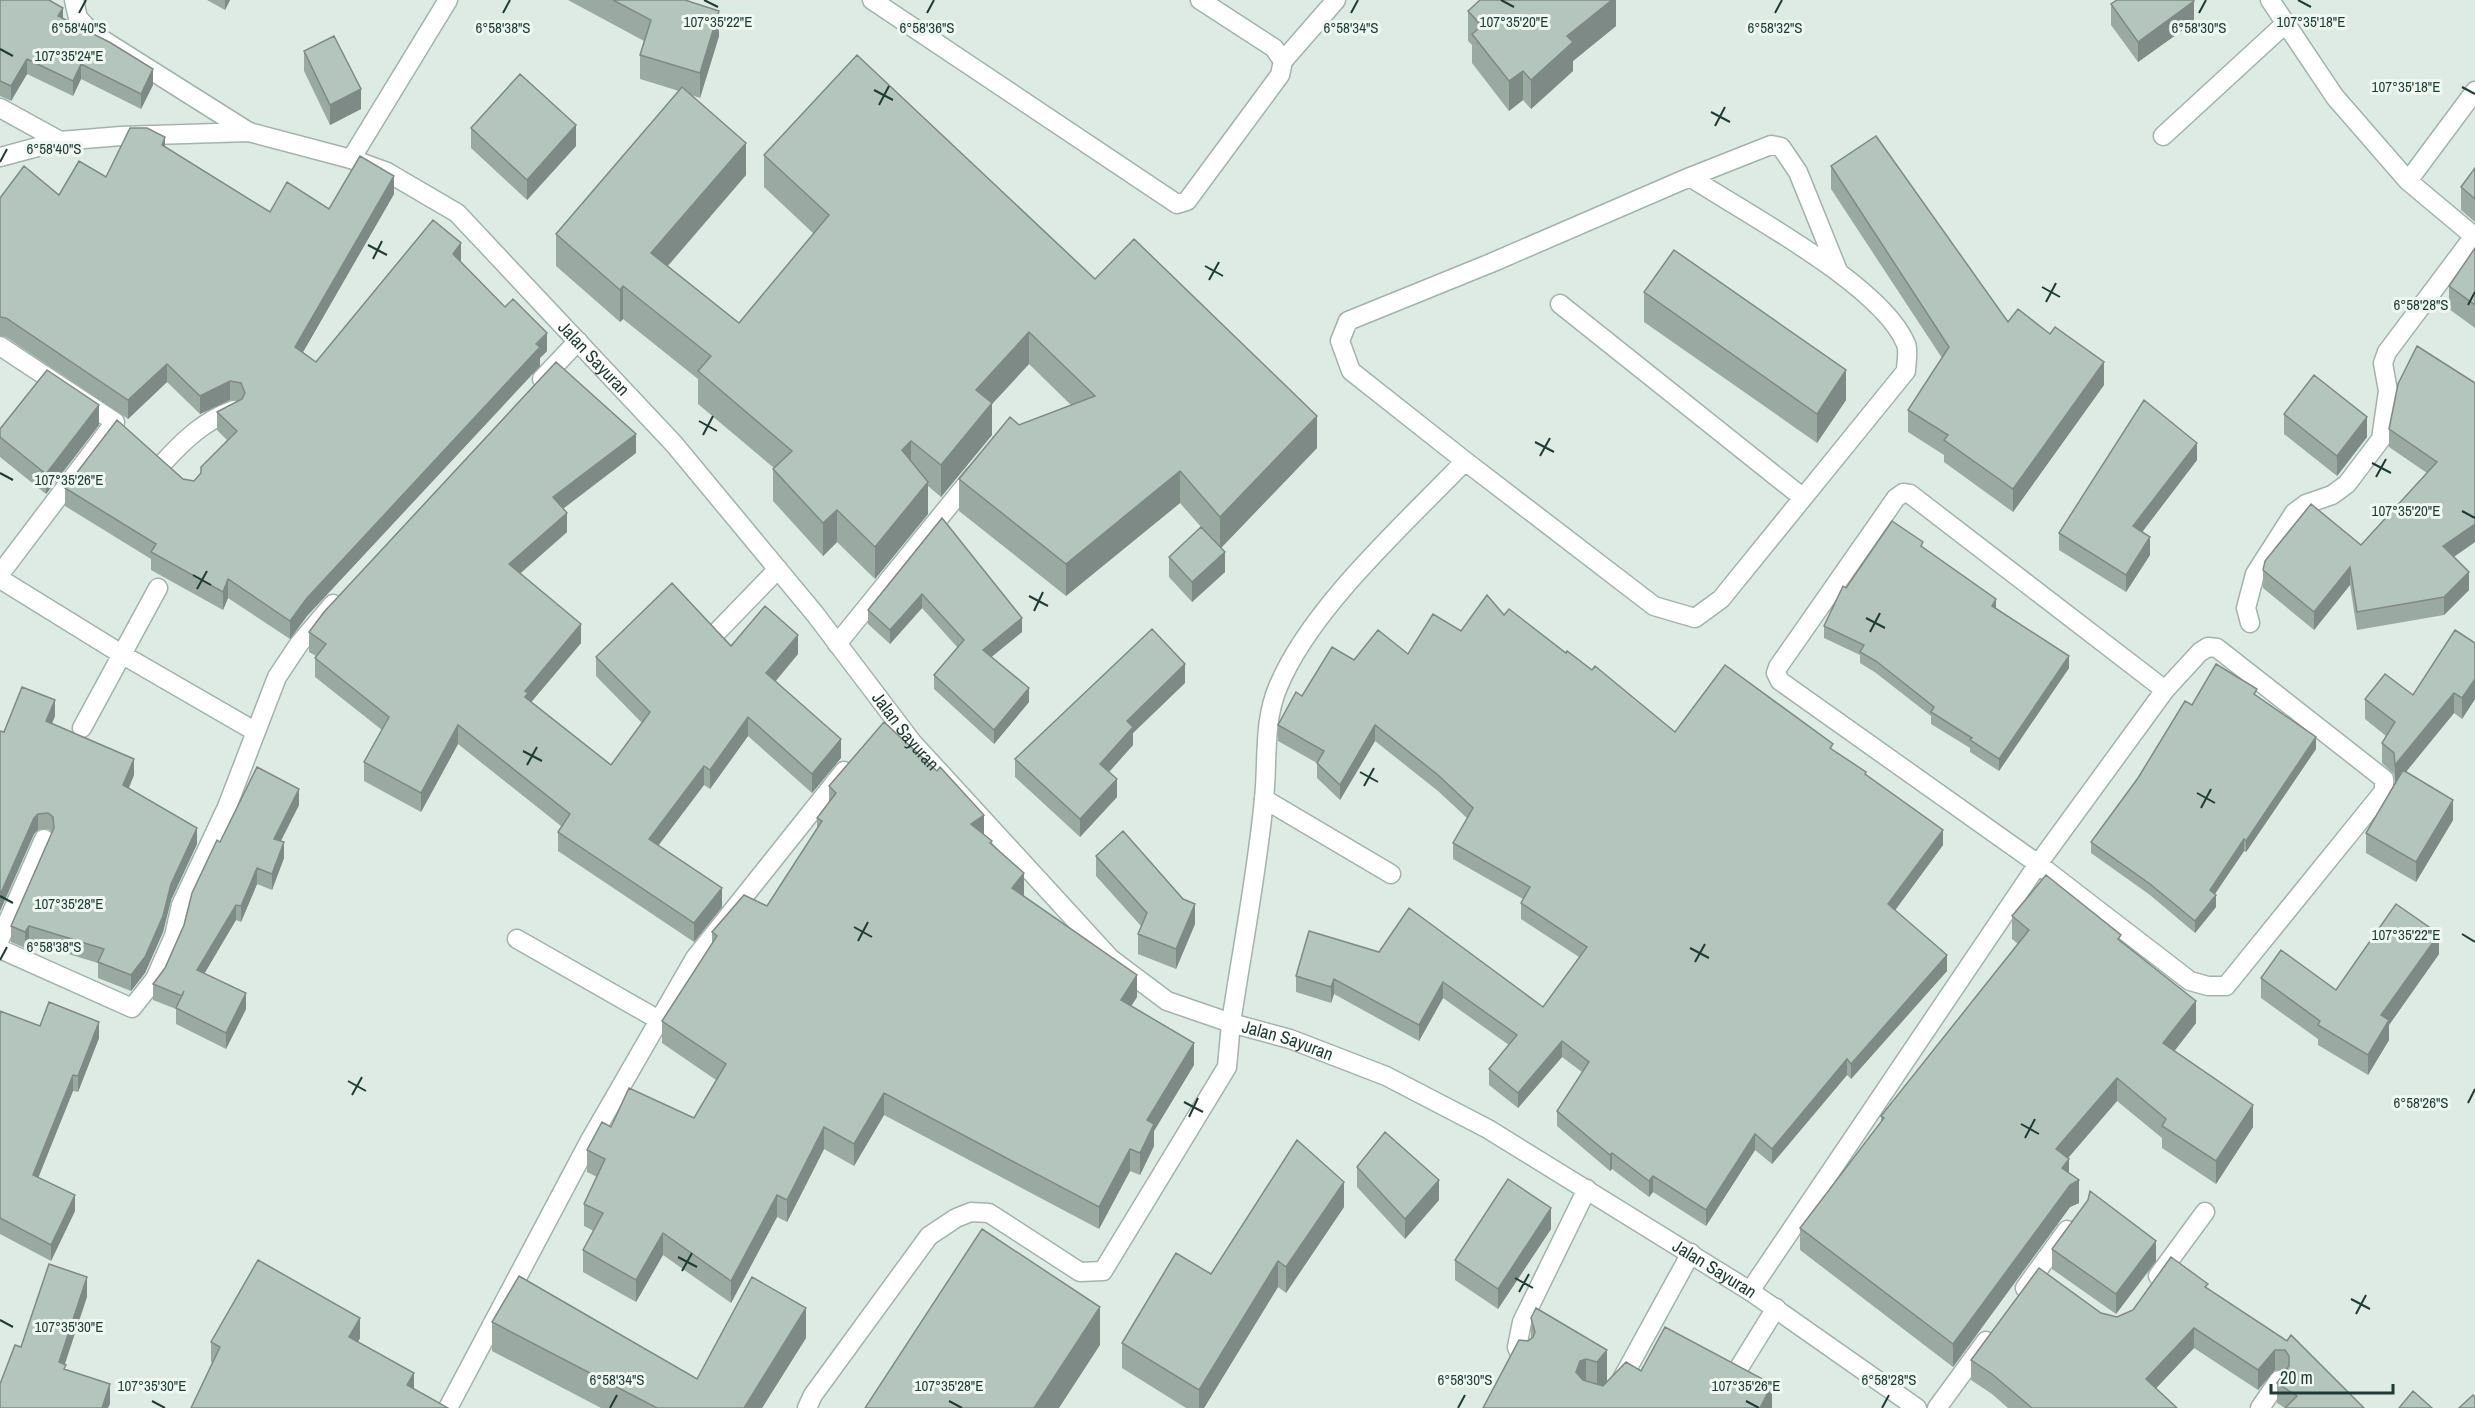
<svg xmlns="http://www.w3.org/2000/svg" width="2475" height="1408" viewBox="0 0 2475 1408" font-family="'Archivo Narrow',sans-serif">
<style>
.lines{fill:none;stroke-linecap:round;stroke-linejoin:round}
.service-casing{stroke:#a1b3ac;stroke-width:21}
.minor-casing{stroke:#a1b3ac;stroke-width:21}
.tertiary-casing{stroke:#a1b3ac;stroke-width:21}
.service{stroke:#fff;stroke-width:18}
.minor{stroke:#fff;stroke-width:18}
.tertiary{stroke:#fff;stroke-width:18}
.wall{fill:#9ba9a3}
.shaded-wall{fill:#7e8a85}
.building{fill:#b4c5be;stroke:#7e8a85;stroke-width:1.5}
.ticks{fill:none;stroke:#1f3b33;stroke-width:2}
.labels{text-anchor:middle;stroke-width:6;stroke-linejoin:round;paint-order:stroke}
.street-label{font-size:18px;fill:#1f3b33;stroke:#eff7f3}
.ticks-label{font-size:15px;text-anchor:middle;fill:#1f3b33;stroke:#eff7f3;stroke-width:6;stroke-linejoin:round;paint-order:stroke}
</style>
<rect width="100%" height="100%" fill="#deebe5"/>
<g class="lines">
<!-- service casing -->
<g class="service-casing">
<path id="service" d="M2163 136 2286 23
M715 634 778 569
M837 644 974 475
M1264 799 1391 874
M1524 1364 1517 1347 1522 1322 1587 1189
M1732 1379 1776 1308
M1618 1386 1691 1253
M807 1408 813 1395 929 1236 956 1218 971 1212 989 1213 1080 1272 1103 1271 1227 1067 1231 1023"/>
</g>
<!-- minor casing -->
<g class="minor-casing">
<path id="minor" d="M74 0 78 18 92 33 249 132
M872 0 1177 204 1187 201 1280 75 1283 61 1274 48 1200 0
M2270 0 2335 97 2408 181 2475 237
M1283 61 1336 0
M0 108 60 141
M351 159 448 0
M1690 177C1745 213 1882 285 1906 344 1909 351 1906 363 1906 371L1721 599 1695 618 1654 606 1465 461 1351 371 1340 341 1348 321 1491 263Z
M1690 177 1771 145 1781 147 1798 172 1838 271
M2408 181 2475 91
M1560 304 1802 497
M0 346 115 422 0 574
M542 379 578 341
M163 463C184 440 205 420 234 410
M0 579 123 655 256 732
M2250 623 2246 608 2255 574 2294 513 2306 504 2332 495 2347 484 2381 439 2388 391 2383 363 2387 352 2474 236
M82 728 158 588
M0 939 44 839
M517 939 659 1020
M0 949 132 1008 155 979 174 936 181 905 227 807 277 677 299 644 333 604
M1231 1023C1242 949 1257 874 1264 799 1268 762 1263 722 1278 687 1311 607 1405 524 1465 461
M2158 1276 2205 1212
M2025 1288 2067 1230
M1750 1291 2038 864 2165 690 2200 652 2208 647 2217 648 2384 779V791L2226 986H2208L2190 981 2038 864 1780 681 1776 673 1778 667 1896 498 1903 493 1910 494 2165 690
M448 1408 589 1142 695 958 844 771
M1937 1408 1986 1341
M2260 1408 2279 1380"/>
</g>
<!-- tertiary casing -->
<g class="tertiary-casing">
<g id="tertiary">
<path id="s1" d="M0 157 60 141 121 136 249 132 351 159 387 172 457 213 674 444 815 614 912 742 1111 959 1167 1001 1231 1023 1290 1039 1386 1076 1488 1129 1750 1291 1917 1408"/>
</g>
</g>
<!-- service -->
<use href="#service" class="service"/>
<!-- minor -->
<use href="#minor" class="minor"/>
<!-- tertiary -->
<use href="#tertiary" class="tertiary"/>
</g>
<!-- wall -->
<path class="wall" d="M0 0 63 19 153 85 141 109 81 79 73 96 27 74 11 101 0 96Z
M207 0H230L225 10Z
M568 0H688L687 1 719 36 700 98 691 95 746 175 668 266 739 323 814 234 764 187V155L1095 279 1317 448 1221 548 1225 572 1192 602 1169 577V557L1201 527 1180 503 1066 596 959 511V479L1019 425 1071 405 1029 364 992 404V435L941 497 928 486V514L875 579 837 542 823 556 773 501V469L774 468 698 404V379L623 319 620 322 556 266V234L679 91 640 79V55L644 41Z
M1616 0V26L1573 61V71L1531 109 1523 100 1509 111 1472 63V45L1468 41V11Z
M2111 4 2194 22 2138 62 2111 25Z
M304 51 361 109 330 125 304 71Z
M471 128 576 146 527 200 471 148Z
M165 147 270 212 329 209 394 194 303 352 316 362 461 262 547 351 540 358V366L307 616 290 639 228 598 223 610 151 570V559L65 506V488L183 479 194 481 227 440 217 430V412L238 401 230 400 200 414 167 382 128 419 6 337 0 336V198L59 195 106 177Z
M1831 166 2008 322 2104 385 2013 512 1944 462V455L1908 432V410L1942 358 1831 189Z
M2475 168V222L2461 210V187Z
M2475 248V328L2449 309V286Z
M1644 292 1846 400 1817 443 1644 322Z
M2475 383V542L2454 557 2469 590 2444 615 2357 630 2350 585 2314 630 2263 588V570L2361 545 2427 473 2389 447V429Z
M2284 414 2367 437 2337 476 2284 434Z
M99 425 46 494 0 457V429Z
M636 453 563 509 567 532 521 573 581 643 531 702 611 765 642 723 596 676V657L731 646 798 654 776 681 841 758 812 793 748 736 710 789 704 785 658 845 722 907 694 942 558 851V832L561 826 458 744 421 812 364 781V762L382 730 315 677V658L316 656 309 652V632Z
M2197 460 2142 532 2150 555 2126 592 2059 550V533Z
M942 518 1022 632 991 657 1029 702 994 744 934 689V675L958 648 922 608 890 644 868 624V610Z
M1923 548 2069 668 1999 771 1970 752V748L1931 724V716L1876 673 1860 663V655L1824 638V626L1846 588Z
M1504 615 1566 653 1675 732 1833 750 1866 775 1943 845 1895 910 1947 971 1851 1079 1847 1075 1772 1164 1755 1150 1706 1226 1653 1192 1649 1197 1612 1169 1610 1171 1557 1126V1111L1582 1072 1562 1057 1518 1108 1489 1085V1069L1509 1045 1443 998 1419 1041 1334 994 1331 1003 1296 992V976L1309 931 1543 1007 1579 957 1521 919V903L1523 899 1453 859V843L1467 818 1438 791 1375 741 1340 800 1317 778V763L1278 741V725L1302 696 1354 660 1408 654 1461 631Z
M2475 643V699L2462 719 2454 713 2406 772 2453 820 2416 882 2366 853V833L2395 783 2394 774 2382 763V743L2386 736 2365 719V699L2413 695Z
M1185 683 1133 733V745L1109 772 1117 797 1080 837 1015 777V759Z
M2257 697 2316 749 2246 852 2244 851 2215 894 2216 907 2195 933 2150 895 2091 853V842L2192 705Z
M55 716 52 724 134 775 129 788 197 844 171 900 163 932 145 973 131 991 98 978V963L29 942 25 948 11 942V926L52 832 48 829 38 830 34 834 0 911V731L4 732Z
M829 786 984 834 992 845 1024 895V896L1137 997 1131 1006 1194 1065 1154 1131V1146L1140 1175 1130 1171 1099 1229 884 1115 854 1166 824 1149 787 1222 777 1217 731 1303 663 1255 636 1302 583 1272V1250L594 1231 584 1226V1204L597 1177 587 1172V1150L611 1127 694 1118 716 1080 662 1043V1021L712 943V932L767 906 817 828V818L829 802Z
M299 805 281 841 284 858 272 890 257 884 241 922 236 920 204 974 246 1009 226 1049 176 1024V1009L153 1000V984L165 968 220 842Z
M1096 856 1195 924 1176 969 1138 954V934L1141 926 1096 876Z
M2012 916 2121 942 2196 1023 2174 1051 2253 1127 2216 1184 2162 1148V1138L2117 1101 2068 1158 2069 1173 2079 1203 2070 1207 1953 1367 1800 1250V1228L1881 1122V1116L2018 944 2012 939Z
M2439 954 2389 1025V1040L2368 1075 2318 1045V1039L2261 998V978L2336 990Z
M0 1011 40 1026 99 1038 78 1092 73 1091 38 1177 75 1211 51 1261 0 1234Z
M1357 1167 1439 1200 1405 1239 1357 1187Z
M1344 1207 1286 1293 1278 1287 1204 1408H1186L1122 1368V1343L1211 1274Z
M1551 1229 1498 1309 1455 1280V1260Z
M2052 1249 2156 1261 2116 1314 2052 1269Z
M2208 1289 2364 1408H2285L2277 1403V1383L2285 1370H2275L2258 1390 2194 1348 2156 1388 2177 1408H2008L1992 1394 1971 1380V1360L2101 1313 2117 1317Z
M1531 1318 1607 1350V1382L1641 1371 1772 1408H1483L1528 1341 1531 1339Z
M492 1322 697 1379 806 1338 762 1408H601L492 1351Z
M360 1338 358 1342 414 1389 211 1362V1342Z"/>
<!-- shaded-wall -->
<path class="shaded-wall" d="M225 0H230L225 10Z
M1612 0H1616V26L1573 61V71L1531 109V80L1567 36Z
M2194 1V22L2138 62V42Z
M63 8V23L58 16Z
M719 11V36L700 98V73Z
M27 59V74L11 101V86Z
M81 64V79L73 96V81Z
M153 69V85L141 109V94Z
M1523 71V100L1509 111V81Z
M361 89V109L330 125V105Z
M576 125V146L527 200V180Z
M165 137V155L162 145Z
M746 143V175L651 285V253Z
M394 176V194L295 366V347Z
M461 243V262L453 272V254Z
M623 286V319L620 322V290Z
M1029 332V364L992 404V435L941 497V465L976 390Z
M547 333V351L540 358V366L307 616 290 639V621L307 598Z
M2104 362V385L2013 512V489Z
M167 364V382L128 419V400Z
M1846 370V400L1817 443V414Z
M230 381V400L200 414V396Z
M99 405V425L46 494V474Z
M1317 416V448L1220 549V517Z
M2367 417V437L2337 476V456Z
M636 434V453L553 516V497Z
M911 441V473L902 450Z
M2197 443V460L2133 544V526Z
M1180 471V503L1066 596V564Z
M928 482V514L875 579V547Z
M837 510V542L823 556V523Z
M567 513V532L509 583V564Z
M2475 524V542L2443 564V546Z
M2150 537V555L2126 592V575Z
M1225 552V572L1192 602V582Z
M2350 567V585L2314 630V612Z
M2469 572V590L2444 615V597Z
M228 579V598L223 610V592Z
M922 594V608L890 644V630Z
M1996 599V611L1992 606Z
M1022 618V632L983 664V650Z
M581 624V643L528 706 525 716V691Z
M798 635V654L766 692V673Z
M2069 656V668L1999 771V759Z
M1185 664V683L1133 733V745L1100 782V764L1127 721Z
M2475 679V699L2462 719V698Z
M1029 688V702L994 744V730Z
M2454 693V713L2395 785V765Z
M55 700V716L46 737V721Z
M748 717V736L710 789V770Z
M458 725V744L421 812V793Z
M1375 725V741L1340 800V785Z
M2316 737V749L2246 852V841Z
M841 739V758L812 793V774Z
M134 759V775L123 801V785Z
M704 766V785L649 858V839Z
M1117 779V797L1080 837V819Z
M299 789V805L274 854V839Z
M2453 800V820L2416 882V862Z
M38 814V830L34 834 0 911V895L34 818Z
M984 815V837L971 824Z
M197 828V844L171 900 163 932 145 973 131 991V975L171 884Z
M1943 830V845L1888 920V904Z
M2244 839V851L2210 901V890Z
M284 842V858L272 890V874Z
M257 868V884L241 922V906Z
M1024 873V895L1012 910V888Z
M722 888V907L694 942V923Z
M2216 895V907L2195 933V921Z
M1195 904V924L1176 969V949Z
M236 905V920L197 986V970Z
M29 926V942L25 948V932Z
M2439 934V954L2389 1025V1040L2368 1075V1055L2381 1015Z
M1947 955V971L1851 1079V1064Z
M1137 975V997L1121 1022V1000Z
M1334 979V994L1331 1003V987Z
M1443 982V998L1419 1041V1025Z
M246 993V1009L226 1049V1033Z
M2196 1001V1023L2163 1066V1043Z
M99 1022V1038L78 1092V1076Z
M1562 1041V1057L1518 1108V1093Z
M1194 1043V1065L1154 1131V1146L1140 1175V1153L1147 1120Z
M1847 1059V1075L1772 1164V1149Z
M73 1075V1091L33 1191V1175Z
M2117 1078V1101L2056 1172V1149Z
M884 1093V1115L854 1166V1144Z
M2253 1105V1127L2216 1184V1161Z
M824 1127V1149L787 1222V1200Z
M1755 1134V1150L1706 1226V1210Z
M1130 1149V1171L1099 1229V1207Z
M1612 1153V1169L1610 1171V1155Z
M2069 1159V1182L2062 1168Z
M1653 1176V1192L1649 1197V1181Z
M1439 1180V1200L1405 1239V1219Z
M2079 1180V1203L2070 1207 1953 1367V1344L2070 1185Z
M1344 1182V1207L1286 1293V1267Z
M75 1195V1211L51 1261V1245Z
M777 1195V1217L731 1303V1281Z
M1551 1208V1229L1498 1309V1289Z
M663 1233V1255L636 1302V1280Z
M2156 1241V1261L2116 1314V1294Z
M1278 1261V1287L1204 1408H1199V1390Z
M87 1277V1297L59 1382V1362Z
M1100 1307V1345L1059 1408H1034Z
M806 1308V1338L762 1408H744Z
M360 1318V1338L349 1357V1337Z
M2194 1328V1348L2146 1399V1379Z
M1607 1350V1383L1597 1395V1362Z
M2275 1350V1370L2258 1390V1370Z
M1586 1359V1392L1576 1372 1580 1361Z
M414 1373V1393L407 1385Z
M110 1384V1404L108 1408H102Z
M1772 1384V1408H1760Z"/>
<!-- building -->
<path class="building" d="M0 0H49L63 8 58 16 111 43 153 69 141 94 81 64 73 81 27 59 11 86 0 81Z
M613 0H685L719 11 700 73 640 55 651 20Z
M1480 0H1612L1567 36 1573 42 1531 80 1523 71 1509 81 1472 34 1482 26 1468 11Z
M2117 0H2193L2194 1 2138 42 2111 4Z
M334 36 361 89 330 105 304 51Z
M857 55 1095 279 1134 239 1317 416 1220 517 1180 471 1066 564 959 479 1010 417 1019 425 1095 396 1029 332 976 390 992 403 941 465 911 441 902 450 928 482 875 547 837 510 823 523 773 469 792 451 698 371 711 356 623 286 620 290 556 234 682 87 746 143 651 253 739 323 829 215 764 155Z
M520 74 576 125 527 180 471 128Z
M130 128H147L165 137 162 145 270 212 287 182 329 209 360 156 394 176 295 347 316 362 433 220 461 243 453 254 505 307 513 299 547 333 536 344 540 347 307 598 290 621 228 579 223 592 151 552 156 544 65 488 117 420 183 479 194 481 201 473V467L237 431 217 412 242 399 245 393 241 383 230 381 200 396 167 364 128 400 6 318 0 317V198L24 166 59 195 79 161 106 177Z
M1876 136 2008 322 2018 309 2050 334 2055 327 2104 362 2013 489 1944 440 1948 435 1908 410 1949 347 1831 166Z
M2475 168V199L2461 187Z
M2475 248V305L2449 286Z
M1674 250 1846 370 1817 414 1644 292Z
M2417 346 2475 383V524L2443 546 2469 572 2444 597 2357 612 2350 567 2314 612 2263 570 2265 561 2311 504 2361 545 2437 462 2389 429 2398 384Z
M556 362 636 434 553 497 567 513 509 564 581 624 525 691 528 693 525 697 611 765 650 712 596 657 672 583 731 646 765 606 798 635 766 673 841 739 812 774 748 717 710 770 704 766 649 839 722 888 694 923 558 832 570 814 458 725 421 793 364 762 389 717 315 658 326 644 309 632 324 612Z
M47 370 99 405 46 474 0 437V429Z
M2314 375 2367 417 2337 456 2284 414Z
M2144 400 2197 443 2133 526 2150 537 2126 575 2059 533Z
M942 518 1022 618 983 650 1029 688 994 730 934 675 964 640 922 594 890 630 868 610Z
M1892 521 1923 542 1921 546 1996 599 1992 606 2069 656 1999 759 1970 740 1972 738 1931 712 1934 707 1876 661 1860 652 1864 645 1824 626 1843 586 1846 588Z
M1201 527 1225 552 1192 582 1169 557Z
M1487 595 1504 615 1509 609 1566 653 1567 651 1592 670 1595 666 1675 732 1725 665 1833 744 1830 748 1866 772 1865 774 1943 830 1888 904 1947 955 1851 1064 1847 1059 1772 1149 1755 1134 1706 1210 1653 1176 1649 1181 1612 1153 1610 1155 1557 1111 1589 1062 1562 1041 1518 1093 1489 1069 1517 1035 1443 982 1419 1025 1334 979 1331 987 1296 976 1309 931 1379 952 1409 908 1543 1007 1587 947 1521 903 1530 887 1453 843 1473 808 1438 775 1375 725 1340 785 1317 763 1324 751 1278 725 1296 692 1302 696 1332 647 1354 660 1378 630 1408 654 1433 614 1461 631Z
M1152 629 1185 664 1127 721 1133 727 1100 764 1117 779 1080 819 1015 759Z
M2455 630 2475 643V679L2462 698 2454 693 2395 765 2394 753 2382 743 2395 722 2365 699 2385 674 2413 695Z
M2216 664 2257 689 2254 694 2316 737 2246 841 2244 839 2210 890 2216 895 2195 921 2150 884 2091 842 2138 778 2185 701 2192 705Z
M22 687 55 700 46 721 134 759 123 785 197 828 171 884 163 916 145 957 131 975 98 962 104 949 29 926 25 932 11 926 54 828 53 817 48 813 38 814 34 818 0 895V731L4 732Z
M884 722 937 771 940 767 984 815 971 824 992 841 990 843 1024 873 1012 888 1137 975 1121 1000 1194 1043 1147 1120 1154 1124 1140 1153 1130 1149 1099 1207 884 1093 854 1144 824 1127 787 1200 777 1195 731 1281 663 1233 636 1280 583 1250 603 1213 584 1204 605 1159 587 1150 602 1122 611 1127 629 1088 694 1118 726 1064 662 1021 717 936 712 932 744 895 767 906 822 821 817 818 836 793 829 786Z
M257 767 299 789 274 839 284 842 272 874 257 868 241 906 236 905 197 970 246 993 226 1033 176 1008 184 991 182 996 153 984 165 968 184 925 192 893 217 840 220 842Z
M2403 770 2453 800 2416 862 2366 833Z
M1123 831 1183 899 1195 904 1176 949 1138 934 1147 913 1096 856Z
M2046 875 2121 935 2118 939 2196 1001 2163 1043 2253 1105 2216 1161 2162 1126 2166 1119 2117 1078 2056 1149 2069 1159 2062 1168 2079 1180 2070 1185 1953 1344 1800 1228 1884 1118 1881 1116 2029 930 2012 916Z
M2396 904 2439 934 2381 1015 2389 1020 2368 1055 2318 1025 2320 1021 2261 978 2281 950 2336 990Z
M49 1002 99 1022 78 1076 73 1075 33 1175 75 1195 51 1245 0 1218V1011L40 1026Z
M1385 1132 1439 1180 1405 1219 1357 1167Z
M1297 1140 1344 1182 1286 1267 1278 1261 1199 1390 1122 1343 1176 1253 1211 1274Z
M1508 1179 1551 1208 1498 1289 1455 1260Z
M2090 1191 2156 1241 2116 1294 2052 1249 2088 1200Z
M982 1229 1100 1307 1034 1408H865Z
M2171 1257 2208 1284 2205 1287 2287 1341 2291 1335 2364 1408H2285L2297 1396 2277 1383 2289 1366V1356L2285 1350H2275L2258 1370 2194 1328 2146 1379 2177 1408H2032L1992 1374 1971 1360 2039 1268 2101 1313 2117 1317 2133 1310Z
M258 1260 360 1318 349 1337 414 1373 407 1385 448 1408H191L220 1347 211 1342Z
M49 1264 87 1277 59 1362 66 1365 64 1369 110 1384 102 1408H103H0V1384L15 1345 21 1347Z
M519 1276 697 1379 752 1277 806 1308 744 1408H657L492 1322Z
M1536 1308 1607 1350 1597 1362 1586 1359 1580 1361 1576 1372 1583 1380 1603 1386 1626 1362 1641 1371 1665 1327 1772 1384 1760 1408H1483L1519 1340 1528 1341 1533 1337 1535 1332 1531 1318Z
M2413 1391 2432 1408H2399Z
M2473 1395 2475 1397V1408H2459Z"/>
<!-- ticks -->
<path class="ticks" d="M704 0 718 7M1501 0 1514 7M2298 0 2311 7M79 13 86 0M503 13 510 0M927 13 934 0M1351 13 1358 0M1775 13 1782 0M2199 13 2206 0M0 49 13 56M2462 87 2475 94M874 90 893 100M879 105 889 86M1711 112 1730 122M1715 126 1725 107M0 162 7 149M368 245 387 255M373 259 382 241M1205 266 1223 276M1209 280 1219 262M2042 287 2060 297M2046 302 2056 283M2468 305 2475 292M699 421 717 431M703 435 713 416M1535 442 1554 452M1540 456 1550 438M2372 463 2391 473M0 473 13 480M2376 477 2386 459M2462 511 2475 518M193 575 211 585M197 589 207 571M1029 596 1048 606M1034 611 1043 592M1866 618 1885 628M1870 632 1880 613M523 751 542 761M527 765 537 747M1360 772 1378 782M1364 786 1374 768M2197 793 2215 803M2201 808 2211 789M0 896 13 903M854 927 872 937M2462 934 2475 942M858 941 868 922M1690 948 1709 958M0 960 7 947M1695 962 1705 944M348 1081 366 1091M352 1095 362 1077M1184 1102 1203 1112M2468 1103 2475 1089M1189 1117 1198 1098M2021 1124 2039 1134M2025 1138 2035 1119M678 1257 697 1267M682 1271 692 1253M1515 1278 1533 1288M1519 1292 1529 1274M2351 1299 2370 1309M2356 1314 2366 1295M0 1320 13 1327M152 1401 165 1408M949 1401 962 1408M1746 1401 1759 1408M610 1408 617 1395M1458 1408 1465 1395M1882 1408 1889 1395"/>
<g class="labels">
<!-- street labels -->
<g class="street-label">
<text dy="6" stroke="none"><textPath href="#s1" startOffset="676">Jalan Sayuran</textPath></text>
<text dy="6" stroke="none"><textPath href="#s1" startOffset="1162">Jalan Sayuran</textPath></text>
<text dy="6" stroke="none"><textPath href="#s1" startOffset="1666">Jalan Sayuran</textPath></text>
<text dy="6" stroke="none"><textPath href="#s1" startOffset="2152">Jalan Sayuran</textPath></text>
</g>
</g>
<g class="ticks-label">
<text x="718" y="27">107°35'22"E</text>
<text x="2311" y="27">107°35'18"E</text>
<text x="1514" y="27">107°35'20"E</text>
<text x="79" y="33">6°58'40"S</text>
<text x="503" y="33">6°58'38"S</text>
<text x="927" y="33">6°58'36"S</text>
<text x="1351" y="33">6°58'34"S</text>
<text x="1775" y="33">6°58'32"S</text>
<text x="2199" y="33">6°58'30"S</text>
<text x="69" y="61">107°35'24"E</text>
<text x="2406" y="92">107°35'18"E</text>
<text x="54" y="154">6°58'40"S</text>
<text x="2421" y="310">6°58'28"S</text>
<text x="69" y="485">107°35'26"E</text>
<text x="2406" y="516">107°35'20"E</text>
<text x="69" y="909">107°35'28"E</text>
<text x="2406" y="940">107°35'22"E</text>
<text x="54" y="952">6°58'38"S</text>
<text x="2421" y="1108">6°58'26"S</text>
<text x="69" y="1332">107°35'30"E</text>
<text x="617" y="1385">6°58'34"S</text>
<text x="1465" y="1385">6°58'30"S</text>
<text x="1889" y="1385">6°58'28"S</text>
<text x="152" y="1391">107°35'30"E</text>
<text x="949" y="1391">107°35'28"E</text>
<text x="1746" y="1391">107°35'26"E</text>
</g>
<!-- scale -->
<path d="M2271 1384v9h122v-9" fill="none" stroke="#1f3b33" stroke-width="3"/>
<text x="2280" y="1384" font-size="18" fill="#1f3b33" stroke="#eff7f3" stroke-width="4.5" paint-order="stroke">20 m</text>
</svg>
